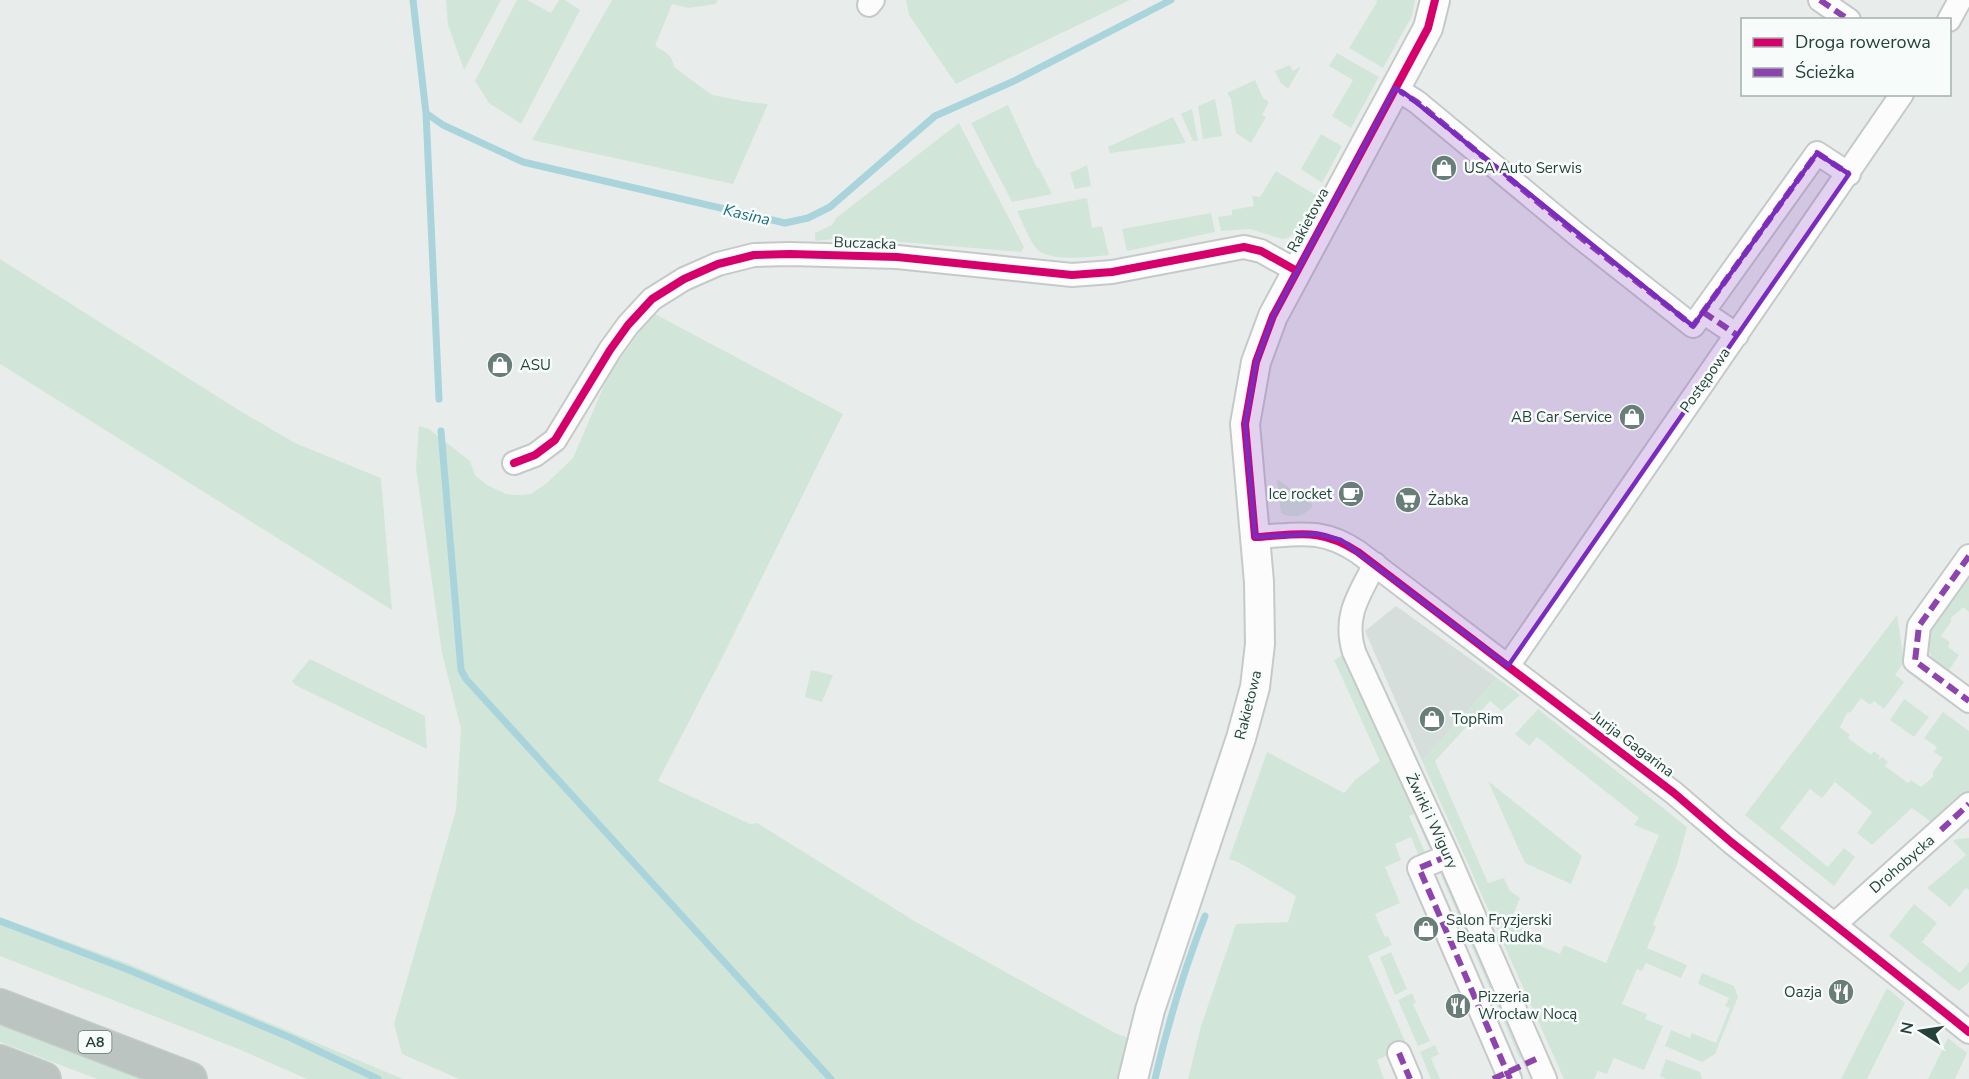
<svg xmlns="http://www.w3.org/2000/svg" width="1969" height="1079" viewBox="0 0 1969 1079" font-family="'Nunito Sans',sans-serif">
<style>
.built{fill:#d6dedb}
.green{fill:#d1e6d8}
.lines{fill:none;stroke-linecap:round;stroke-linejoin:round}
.stream{stroke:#a9d4db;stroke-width:7}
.minor-casing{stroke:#c5cac8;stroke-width:26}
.tertiary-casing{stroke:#c5cac8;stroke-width:32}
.motorway-casing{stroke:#c3ccc9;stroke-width:36}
.minor{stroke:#fcfcfc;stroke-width:22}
.tertiary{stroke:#fcfcfc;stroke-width:28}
.motorway{stroke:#bcc4c2;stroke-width:33}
.quiet{stroke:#8e44ad;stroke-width:6;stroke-dasharray:12 6;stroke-linecap:butt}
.cycleway-casing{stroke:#f7fbf9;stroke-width:11}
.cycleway{stroke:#d6006c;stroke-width:8}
.marked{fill:#7b2cbf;fill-opacity:0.2;stroke:#7b2cbf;stroke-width:4.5;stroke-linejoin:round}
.labels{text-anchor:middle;stroke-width:5;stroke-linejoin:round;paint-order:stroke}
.shield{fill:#f7fbf9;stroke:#637a73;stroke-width:1.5}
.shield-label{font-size:14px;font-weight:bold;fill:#24423a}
.poi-label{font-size:15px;fill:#24423a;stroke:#f7fbf9;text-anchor:start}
.street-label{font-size:15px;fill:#24423a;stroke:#f7fbf9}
.water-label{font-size:16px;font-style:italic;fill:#1c6f80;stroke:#f7fbf9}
</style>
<rect width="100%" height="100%" fill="#e8edeb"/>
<!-- built -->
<path class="built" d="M1396 606 1497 678 1422 761 1365 631Z"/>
<!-- green -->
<path class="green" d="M446 0H501L464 70 448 25Z
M517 0H527L551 13 559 0H565L580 10 521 124 489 103 475 81Z
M612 0H718L716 4 688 8 672 4 655 46C665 52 672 54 674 67L712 95 748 102 768 104 733 184 532 140Z
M906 0H1130L956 84 909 15Z
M1377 0H1415L1412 16 1383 68 1349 48 1376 4Z
M1337 53 1379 77 1351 128 1332 116 1353 80 1329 66Z
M1290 65 1293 71 1301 66 1288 89 1280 82 1275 71Z
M1255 80 1263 98 1269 102 1262 115 1266 117 1251 143 1236 133 1231 99 1227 93Z
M1215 99 1222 136 1203 139 1198 106Z
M1008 105 1037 168H1039L1052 194 1012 202 971 123Z
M1192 109 1198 141H1193L1181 114Z
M1173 117 1186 143 1110 153 1108 147Z
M959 123 1024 247 1021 252 890 241 835 239 815 241V233L832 225 836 218Z
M1321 134 1342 146 1322 183 1301 169Z
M1087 165 1091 186 1075 189 1070 173Z
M1276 171 1317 196C1309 210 1300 238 1282 239L1250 229 1221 231 1218 217 1232 215V210L1254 206 1252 196 1260 197Z
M1087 198 1092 228 1102 226 1109 255C1091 257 1048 263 1036 248 1028 238 1023 223 1017 211Z
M1211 213 1215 232 1127 251 1122 229Z
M0 259 237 409 295 443 381 478 392 610 0 364Z
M653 313 843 414 722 658 658 781 750 824 757 823 916 922 1115 1033 1129 1038 1121 1079H459L402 1054 394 1024 456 810 461 729 442 653 416 468 419 426 429 429 470 461 475 475 487 485 506 494 518 495 531 494 547 483 573 458 609 374Z
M1277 479 1313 505C1304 517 1294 519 1281 513Z
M1969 573V612L1963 607C1959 612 1955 613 1951 618V622L1941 636 1950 642 1948 647 1959 655 1948 672C1933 661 1927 653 1925 635Z
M1897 615 1904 662 1895 675 1904 682 1884 709 1874 701 1870 705 1861 698 1851 712 1847 713 1840 727 1850 735 1848 738 1871 755 1874 751 1880 756 1878 761 1882 757 1888 762 1885 766 1908 783 1911 780 1921 787 1933 777V772L1943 758 1934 752 1937 747 1924 738 1943 712 1969 731V792L1934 824 1912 808 1872 845 1857 833 1872 812 1835 782 1822 798 1810 789 1780 828 1828 867 1844 848 1855 857 1834 886 1745 815Z
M1343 655 1433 847 1432 854 1414 814 1409 816 1428 859 1418 854 1411 837 1395 844 1401 860 1385 867 1400 903 1375 914 1385 937 1388 936 1392 945 1368 956 1407 1046 1377 1060 1384 1079H1188L1201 1026 1236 924 1288 922 1296 896 1238 862 1229 859 1267 752 1344 793 1355 780 1380 761 1334 660Z
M310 659 425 716 427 749 295 685 292 681Z
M811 670 833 675 822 702 805 697Z
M1497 678 1520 695 1502 711 1490 701 1435 761 1488 883 1504 878 1510 891 1520 898 1510 922 1525 929 1522 938 1560 954 1564 945 1606 963 1659 835 1634 825 1639 818 1537 737 1529 746 1515 734 1538 709 1687 827 1677 865 1653 925 1656 927 1647 948 1687 965 1681 978 1646 963 1642 971 1637 969 1622 1004 1647 1014 1645 1019 1663 1026 1644 1070 1614 1058 1607 1074 1598 1071 1594 1079H1564L1422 761Z
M1904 699 1929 717 1914 737 1890 720Z
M1488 781 1582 856 1571 884 1525 863Z
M1969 838V890L1966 888 1950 907 1927 888 1966 855 1953 841 1957 839Z
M1438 868 1443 870 1522 1054 1520 1059Z
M1914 904 1937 923 1922 942 1960 973 1969 962V982L1959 991 1889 936Z
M0 917 124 962 403 1079H307L241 1050 0 956Z
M1391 952 1407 989 1395 995 1380 957Z
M1702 973 1734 986 1738 997 1715 1054 1702 1062 1665 1046 1671 1030 1690 1038 1692 1033 1716 1043 1730 1008 1725 1006 1729 998 1698 984Z
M1887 988 1905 1003 1867 1079H1841Z
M1412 993 1416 1003 1413 1004 1430 1041 1418 1046 1398 1000Z
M0 1023 144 1079H97L0 1042Z
M1948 1038 1967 1053 1955 1079H1928Z
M1435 1045 1439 1054 1431 1058 1440 1079H1431L1420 1052Z
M1666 1059 1700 1072 1702 1079H1666L1660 1076Z"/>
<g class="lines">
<!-- stream -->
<path class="stream" d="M413 0 426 113 443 125 523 162 785 223 808 218 830 207 935 116 1014 81 1171 0
M426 113 439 399
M441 431 461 670 466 679 831 1079
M0 921 129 970 291 1038 378 1079
M1155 1079C1168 1023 1184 970 1205 916"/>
<!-- minor casing -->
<g class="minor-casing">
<path id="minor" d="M1820 0 1849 20
M869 5 873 0
M1949 20 1960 0
M1395 88 1417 102 1580 237 1693 326 1817 153 1849 174
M1703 312 1737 335
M514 463 535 455 555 440 610 350 628 325 652 299 684 279 718 264 754 255 790 254 897 257 1072 275 1112 272 1244 247 1261 251 1297 271
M1255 537C1298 535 1320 527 1358 552L1674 793 1731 842 1969 1032
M1969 556 1919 626 1915 661 1969 701
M1375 564C1359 595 1343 616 1354 652L1448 856 1545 1079
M1508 666 1902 94
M1448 856 1419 868 1510 1079
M1835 924 1969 804
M1399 1053 1410 1079"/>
</g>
<!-- tertiary casing -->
<g class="tertiary-casing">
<path id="tertiary" d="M1133 1079 1150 1010 1241 738 1255 687 1260 644 1259 582 1245 424 1256 362 1273 316 1428 28 1435 0"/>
</g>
<!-- motorway casing -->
<g class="motorway-casing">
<path id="motorway" d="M0 1006 190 1079
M0 1062 44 1079"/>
</g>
<!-- minor -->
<use href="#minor" class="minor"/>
<!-- tertiary -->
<use href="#tertiary" class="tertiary"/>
<!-- motorway -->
<use href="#motorway" class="motorway"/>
<!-- quiet -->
<path class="quiet" d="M1820 0 1849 20
M1395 88 1417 102 1580 237 1693 326 1817 153 1849 174
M1703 312 1737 335
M1969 556 1919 626 1915 661 1969 701
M1941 830 1969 804
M1448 856 1419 868 1510 1079
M1399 1053 1410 1079
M1493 1079 1536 1059"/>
<!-- cycleway casing -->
<g class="cycleway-casing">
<path id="cycleway" d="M1435 0 1428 28 1273 316 1256 362 1245 424 1255 537C1298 535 1320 527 1358 552L1674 793 1731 842 1969 1032
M514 463 535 455 555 440 610 350 628 325 652 299 684 279 718 264 754 255 790 254 897 257 1072 275 1112 272 1244 247 1261 251 1297 271"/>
</g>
<!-- cycleway -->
<use href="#cycleway" class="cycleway"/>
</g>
<!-- marked area -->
<path class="marked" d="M1395 88 1407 95 1693 326 1817 153 1849 174 1508 666 1341 540 1317 534 1255 537 1245 424 1256 362 1273 316Z"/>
<!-- icons -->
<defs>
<g id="shop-disc" transform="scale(1.35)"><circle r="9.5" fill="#697e78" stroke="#f7fbf9"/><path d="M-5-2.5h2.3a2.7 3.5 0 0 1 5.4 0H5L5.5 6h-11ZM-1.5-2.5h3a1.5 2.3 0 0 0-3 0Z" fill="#fff"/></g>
<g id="cafe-disc" transform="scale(1.35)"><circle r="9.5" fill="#697e78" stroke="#f7fbf9"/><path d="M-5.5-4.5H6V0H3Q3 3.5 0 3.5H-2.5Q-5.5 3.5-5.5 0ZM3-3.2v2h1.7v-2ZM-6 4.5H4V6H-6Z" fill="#fff"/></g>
<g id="supermarket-disc" transform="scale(1.35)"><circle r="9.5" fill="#697e78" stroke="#f7fbf9"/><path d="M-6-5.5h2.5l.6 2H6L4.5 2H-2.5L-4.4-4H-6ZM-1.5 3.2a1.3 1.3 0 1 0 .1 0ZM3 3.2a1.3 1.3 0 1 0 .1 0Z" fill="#fff"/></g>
<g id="restaurant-disc" transform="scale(1.35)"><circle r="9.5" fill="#697e78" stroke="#f7fbf9"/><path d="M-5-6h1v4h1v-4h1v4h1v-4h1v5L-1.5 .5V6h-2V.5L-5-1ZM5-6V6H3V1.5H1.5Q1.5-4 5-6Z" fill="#fff"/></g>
</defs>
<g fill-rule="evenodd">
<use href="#shop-disc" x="1444" y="168"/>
<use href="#shop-disc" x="500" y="365"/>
<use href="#shop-disc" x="1632" y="417"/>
<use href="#cafe-disc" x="1351" y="494"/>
<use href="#supermarket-disc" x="1408" y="500"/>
<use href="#shop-disc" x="1432" y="719"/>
<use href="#shop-disc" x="1426" y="929"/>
<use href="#restaurant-disc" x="1841" y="992"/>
<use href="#restaurant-disc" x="1458" y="1006"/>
</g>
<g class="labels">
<!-- shield labels -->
<rect class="shield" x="78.5" y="1031" width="33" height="22" rx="4.5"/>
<g class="shield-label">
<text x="95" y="1047">A8</text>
</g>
<!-- poi labels -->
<g class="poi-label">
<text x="1464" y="173">USA Auto Serwis</text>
<text x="520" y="370">ASU</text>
<text x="1612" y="422" text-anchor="end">AB Car Service</text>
<text x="1332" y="499" text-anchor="end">Ice rocket</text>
<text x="1428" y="505">Żabka</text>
<text x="1452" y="724">TopRim</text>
<text x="1446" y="925">Salon Fryzjerski<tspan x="1446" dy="17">- Beata Rudka</tspan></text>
<text x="1822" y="997" text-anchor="end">Oazja</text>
<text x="1478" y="1002">Pizzeria<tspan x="1478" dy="17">Wrocław Nocą</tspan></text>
</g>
<!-- street labels -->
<g class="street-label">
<text transform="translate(1308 220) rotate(-62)" y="5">Rakietowa</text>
<text transform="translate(865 243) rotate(2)" y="5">Buczacka</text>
<text transform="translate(1705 380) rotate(-55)" y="5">Postępowa</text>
<text transform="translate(1248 705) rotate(-76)" y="5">Rakietowa</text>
<text transform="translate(1633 744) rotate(37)" y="5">Jurija Gagarina</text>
<text transform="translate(1432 821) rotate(65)" y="5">Żwirki i Wigury</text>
<text transform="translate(1902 864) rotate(-41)" y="5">Drohobycka</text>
</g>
<!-- water labels -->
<g class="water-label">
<text transform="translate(747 214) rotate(13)" y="6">Kasina</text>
</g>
</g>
<!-- legend -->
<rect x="1741" y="18" width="210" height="78" fill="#f7fbf9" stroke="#a3b1ad" stroke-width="1.5"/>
<rect x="1753" y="38" width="30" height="9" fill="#d6006c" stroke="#a3b1ad" stroke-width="1.5"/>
<text x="1795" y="48" font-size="18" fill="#24423a">Droga rowerowa</text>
<rect x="1753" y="68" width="30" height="9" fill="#8e44ad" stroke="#a3b1ad" stroke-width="1.5"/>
<text x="1795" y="78" font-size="18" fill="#24423a">Ścieżka</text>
<!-- north arrow -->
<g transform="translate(1921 1031) rotate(282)" stroke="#f7fbf9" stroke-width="4.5" paint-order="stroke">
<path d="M0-4.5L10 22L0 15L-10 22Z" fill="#24423a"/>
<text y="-9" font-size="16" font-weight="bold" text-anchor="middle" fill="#24423a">N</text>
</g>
</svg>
